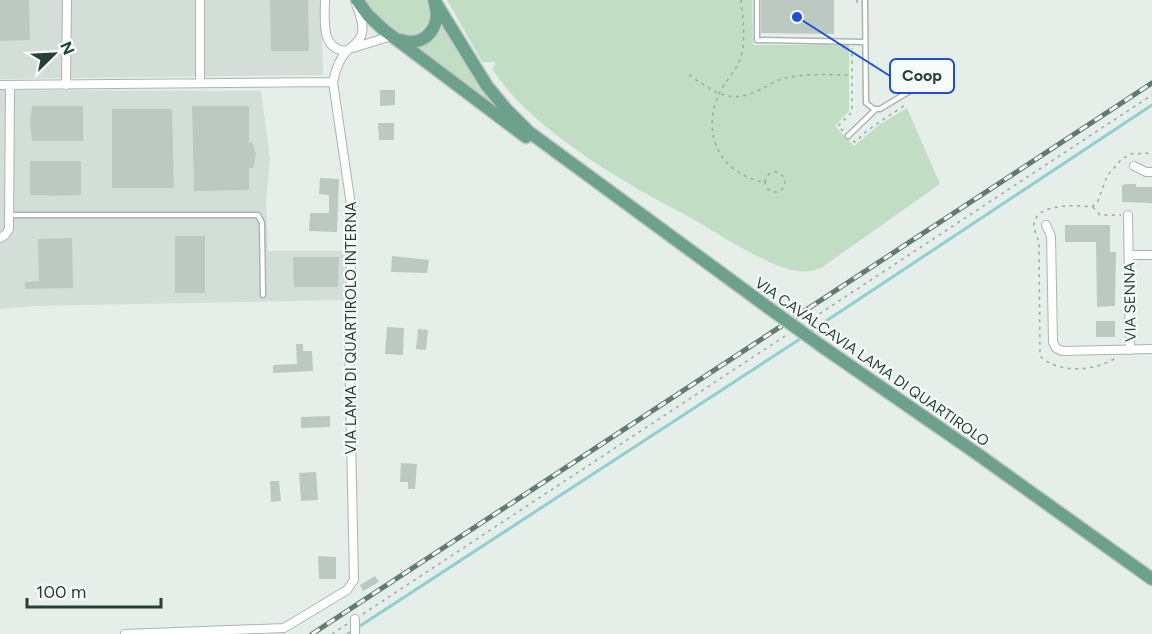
<svg xmlns="http://www.w3.org/2000/svg" width="1152" height="634" viewBox="0 0 1152 634" font-family="Figtree,sans-serif">
<style>
.built{fill:#d4ded8}
.green{fill:#c1dec5}
.lines{fill:none;stroke-linecap:round;stroke-linejoin:round}
.stream{stroke:#92ced0;stroke-width:3}
.building{fill:#bbc9c2}
.service-casing{stroke:#a9b6b0;stroke-width:7}
.minor-casing{stroke:#a9b6b0;stroke-width:10}
.primary-casing{stroke:#c2cac6;stroke-width:15}
.path{stroke:#88b09e;stroke-width:1.5;stroke-dasharray:3 4.5;stroke-linecap:butt}
.service{stroke:#fff;stroke-width:4}
.minor{stroke:#fff;stroke-width:8}
.primary{stroke:#6da18d;stroke-width:12}
.rail-casing{stroke:#617b70;stroke-width:5}
.rail{stroke:#f7fbf8;stroke-width:3;stroke-dasharray:9;stroke-linecap:butt}
.primary-bridge-casing{stroke:#c2cac6;stroke-width:15;stroke-linecap:butt}
.primary-bridge{stroke:#6da18d;stroke-width:12}
.labels{text-anchor:middle;stroke-width:4.5;stroke-linejoin:round;paint-order:stroke}
.street-label{font-size:15px;fill:#264035;stroke:#f7fbf8}
.leader{fill:none;stroke:#1d4ed8;stroke-width:2}
.callout-dot{fill:#1d4ed8;stroke:#f7fbf8;stroke-width:2}
.callout{fill:#f7fbf8;stroke:#1d4ed8;stroke-width:2}
.callout-label{font-size:16px;text-anchor:middle;font-weight:bold;fill:#264035}
</style>
<rect width="100%" height="100%" fill="#e6eeea"/>
<!-- built -->
<path class="built" d="M0 0H321L323 75 0 79Z
M0 90 261 91 270 158 266 204 268 251H345L344 300 34 306 0 309Z"/>
<!-- green -->
<path class="green" d="M365 0H426L431 15C413 58 382 23 365 0Z
M447 0H752L753 45H849V111L835 126 854 146 879 125 907 108 940 184 821 268C810 273 796 272 785 268 746 255 712 228 676 210 627 184 580 156 538 120 520 105 505 88 492 69L496 62H482Z
M441 20 506 118 415 48C431 42 435 35 441 20Z"/>
<g class="lines">
<!-- stream -->
<path class="stream" d="M808 333 1152 105
M360 626 803 337
M348 634 351 632"/>
</g>
<!-- building -->
<path class="building" d="M0 0H29L30 40 0 41Z
M270 0H308L309 51H271Z
M761 0H834V34L761 33Z
M380 90H395V105L380 106Z
M32 106H83V141H32L30 123Z
M192 106H249V143H253L256 155 253 168H249V190L194 191Z
M112 109H172L174 188H112Z
M378 123H394V140H379Z
M30 161H81V195L48 196V195H30Z
M320 178 339 179 337 232 309 231 310 213H329V195L319 194Z
M1127 184H1136V187H1152V203L1122 202V185Z
M1065 225H1110V252H1116L1115 306 1097 307 1096 242H1065Z
M175 236H205V293H175Z
M72 238 73 288 25 289V282L39 281 38 239Z
M392 256 429 260 427 273 391 272Z
M293 257H339L338 287H294Z
M1096 321H1115V337H1096Z
M387 327 404 328 403 355 385 354Z
M418 329 428 330 426 350 416 349Z
M296 344H303V351H312L313 371 273 373V365L297 364Z
M330 416V427L301 428V417Z
M401 463 417 464 415 489H408V482H400Z
M316 472 318 500 301 501 299 473Z
M270 481H279L281 501 271 502Z
M318 556 336 557V579H319Z
M375 576 379 582 363 591 360 585Z"/>
<g class="lines">
<!-- service casing -->
<g class="service-casing">
<path id="service" d="M757 0V40L865 42
M865 0 866 103 874 109H880L915 88
M848 136 876 109
M10 215H258L262 223 263 295"/>
</g>
<!-- minor casing -->
<g class="minor-casing">
<path id="minor" d="M200 0V83
M325 0C325 20 320 50 347 51
M353 48 391 36
M0 85 333 82
M66 85 67 0
M1134 166 1146 172H1152
M1128 215 1130 350
M1046 225 1051 236 1053 342 1056 348 1062 351 1152 349
M0 238 5 235 9 229 10 85
M1129 255H1152
M355 619V634
M125 634 284 628 347 590 354 580 349 340 352 212 333 82C335 72 339 59 347 51 353 45 360 42 362 33 364 23 359 13 356 4"/>
</g>
<!-- primary casing -->
<g class="primary-casing">
<path id="primary" d="M357 0 368 15 384 30 526 137
M434 0 487 86 506 109 529 132 762 303
M401 40C424 48 442 27 435 4
M820 345 976 453 1152 579"/>
</g>
<!-- path -->
<path class="path" d="M741 0C743 17 746 39 741 56 737 71 724 82 718 96 701 138 722 174 766 183
M857 0 858 7
M689 75C712 90 728 105 757 91 767 87 775 80 786 78 806 73 830 75 851 75
M843 131 838 126 852 112V48
M853 141 855 142 868 130 905 105
M765 182a10 10 0 1 1 20 0a10 10 0 1 1-20 0Z
M1093 207 1100 215H1121
M807 322 1152 95
M1114 359C1094 371 1058 374 1040 356L1039 242C1037 236 1033 229 1034 223 1038 203 1077 205 1092 207L1098 201 1107 176 1121 160 1130 154 1152 153
M363 614 788 334
M332 634 347 624"/>
<!-- service -->
<use href="#service" class="service"/>
<!-- minor -->
<use href="#minor" class="minor"/>
<!-- primary -->
<use href="#primary" class="primary"/>
<!-- rail casing -->
<g class="rail-casing">
<path id="rail" d="M312 634 1152 83"/>
</g>
<!-- rail -->
<use href="#rail" class="rail"/>
<!-- primary-bridge casing -->
<g class="primary-bridge-casing">
<path id="primary-bridge" d="M762 303 820 345"/>
</g>
<!-- primary-bridge -->
<use href="#primary-bridge" class="primary-bridge"/>
</g>
<g class="labels">
<!-- street labels -->
<g class="street-label">
<text transform="translate(1130 302) rotate(-91)" y="5">VIA SENNA</text>
<text transform="translate(351 328) rotate(-90)" y="5">VIA LAMA DI QUARTIROLO INTERNA</text>
<text transform="translate(872 362) rotate(35)" y="5">VIA CAVALCAVIA LAMA DI QUARTIROLO</text>
</g>
</g>
<!-- callouts -->
<path class="leader" d="M797 17L890 76"/>
<circle class="callout-dot" cx="797" cy="17" r="6"/>
<rect class="callout" x="890" y="59" width="64" height="34" rx="6"/>
<g class="callout-label">
<text x="922" y="81">Coop</text>
</g>
<!-- north arrow -->
<g transform="translate(54 54) rotate(66)" stroke="#f7fbf8" stroke-width="4.5" paint-order="stroke">
<path d="M0-4.5L10 22L0 15L-10 22Z" fill="#264035"/>
<text y="-9" font-size="16" font-weight="bold" text-anchor="middle" fill="#264035">N</text>
</g>
<!-- scale -->
<path d="M27 598v9h134v-9" fill="none" stroke="#264035" stroke-width="3"/>
<text x="36" y="598" font-size="18" fill="#264035" stroke="#f7fbf8" stroke-width="4.5" paint-order="stroke">100 m</text>
</svg>
